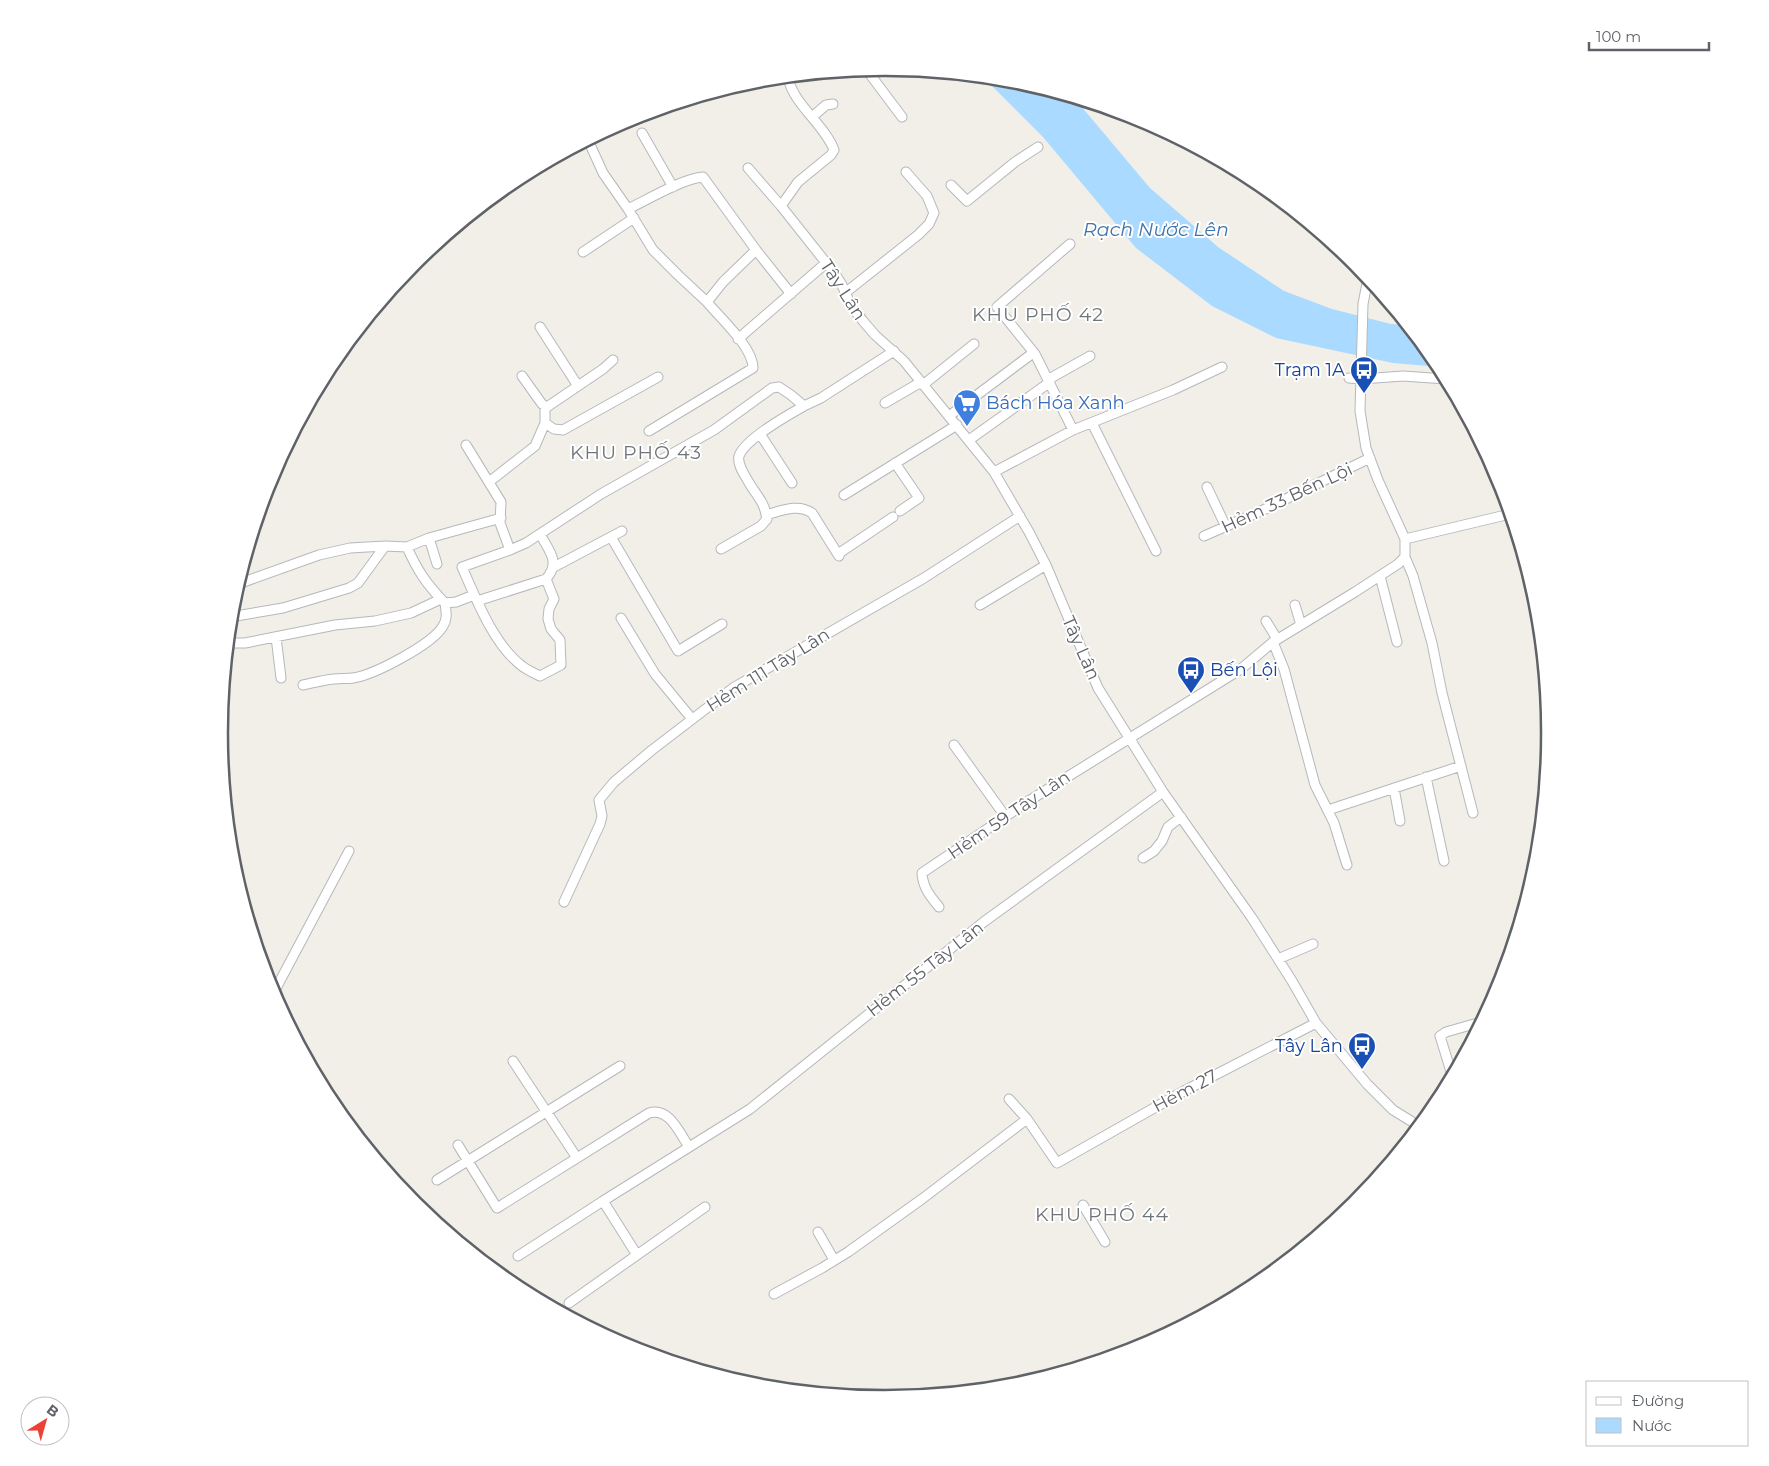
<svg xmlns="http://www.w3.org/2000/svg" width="1769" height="1466" viewBox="0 0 1769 1466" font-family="Montserrat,sans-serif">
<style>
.water{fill:#aadaff}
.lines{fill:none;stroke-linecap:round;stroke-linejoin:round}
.minor-casing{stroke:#b5b8bc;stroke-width:11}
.minor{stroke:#fff;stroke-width:9}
.labels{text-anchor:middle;stroke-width:4;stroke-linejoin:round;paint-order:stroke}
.street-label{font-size:18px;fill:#5f6368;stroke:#fff}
.transit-label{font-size:18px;fill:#164399;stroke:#fff;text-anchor:end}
.shop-label{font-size:18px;fill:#366cbe;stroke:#fff;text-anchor:start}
.water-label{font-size:19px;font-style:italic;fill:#4174aa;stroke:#fff}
.neighbourhood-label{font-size:19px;letter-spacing:1px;fill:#70757a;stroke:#fff}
.rim{fill:none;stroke:#5f6368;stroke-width:2.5}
</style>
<rect width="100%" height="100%" fill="#f1efe8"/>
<!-- water -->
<path class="water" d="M983 77 1015 80 1075 99 1150 188 1218 247 1284 291 1332 309 1391 324 1406 325 1440 367 1393 363 1276 338 1212 306 1136 248 1043 137Z"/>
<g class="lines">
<!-- minor casing -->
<g class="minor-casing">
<path id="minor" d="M866 69 902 117
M812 117 826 105 833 104
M642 133 673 187
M588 140 603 173 628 209 653 250 678 275 707 302
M748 168 781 206 835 274 842 285 851 306 863 321 875 335 904 361 994 472 1029 532 1046 565 1098 688 1163 792 1252 918 1292 981 1316 1023 1367 1084 1393 1110 1419 1126
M951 185 967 201 1015 162 1038 147
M781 206 798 182 831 155 834 150C825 125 792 103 788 77
M628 209C647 200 684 178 703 177L756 250 723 282 707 302C720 318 753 347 753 368L649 431
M1070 244 997 307 1035 354 1073 430
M756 250 791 294
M583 252 634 218
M1368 278 1363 304 1360 411 1366 448 1378 480 1405 539V557
M845 293 918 235 929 224 934 213 927 196 906 172
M540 327 578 386
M738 339 826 263
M522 376 542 404 547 407 603 369 613 360
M1349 378 1362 379 1403 376 1446 379
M1049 379 1090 356
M923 385 974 344
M885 403 921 382
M949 416 1033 353
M545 423 554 429 563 430 658 377
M1092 423 1156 551
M760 434 792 483
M969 440 1050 382
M466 445 501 502 500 523 510 550 526 543 601 494 714 430 772 388 779 387 791 395 804 406 821 398 894 351
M895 463 919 498 900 511
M994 472 1073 430 1173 390 1222 367
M489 482 535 446 545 423V406
M1207 487 1226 527
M844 495 957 425
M766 515C781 511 798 503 812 513L839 556
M1204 536 1259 512 1370 458
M611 537 678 651 722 624
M1405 539 1510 514
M407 547C417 570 427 585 445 603L456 602 474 595
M721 549 761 526 767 519C764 500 757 497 748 481 744 474 737 464 739 456 745 439 788 415 804 406
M510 550 462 567C476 599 494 645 522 666 527 670 534 673 540 676L561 665 560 640 551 629 548 619 549 609 554 599 546 579
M838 554 893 517
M1405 557 1413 576 1432 643 1442 693 1473 813
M437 564 429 538 501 518
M554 567 622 531
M1380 576 1397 642
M238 584 319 555 350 548 385 546 407 547 429 538
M477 601 546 579C561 562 549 551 540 534
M980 605 1046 565
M1295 605 1301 625
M621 618 655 674 692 719
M230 620 236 616 283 608 349 588 358 583 385 546
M1266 621 1277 639
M276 637 281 678
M1273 642 1284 669 1315 785 1334 823 1347 865
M232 643H245L335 625 375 621 411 613 441 599
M303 685C313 683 323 680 334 679 340 678 347 679 353 678 374 675 433 644 443 626 448 618 446 612 445 603
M954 745 1005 816
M1426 777 1444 861
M1394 788 1400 821
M1328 810 1461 766
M1143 858 1154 851 1162 841 1168 827 1181 817
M564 902 600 824 602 816 599 800 614 782 652 750 733 688 924 578 1020 516
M939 907C930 896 923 888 922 873L1027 802 1241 669 1273 642 1355 592 1398 564 1405 557
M1278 959 1313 944
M273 994 349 851
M513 1061 577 1158
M1452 1075 1440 1036 1446 1032 1481 1022
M1009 1099 1027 1119 1057 1163 1184 1091 1316 1023
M458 1145 497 1208 649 1113C669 1107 679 1132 689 1147
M437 1180 620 1066
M603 1201 750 1109 985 921 1163 792
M1083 1205 1105 1242
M818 1232 834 1260
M518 1256 603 1201 637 1255
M774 1294 822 1268 848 1252 922 1199 1027 1119
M569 1303 705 1207"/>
</g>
<!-- minor -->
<use href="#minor" class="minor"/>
</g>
<!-- icons -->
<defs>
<g id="bus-pin" transform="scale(1.4375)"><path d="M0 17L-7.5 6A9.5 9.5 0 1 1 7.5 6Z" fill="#1a4fb4" stroke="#fff"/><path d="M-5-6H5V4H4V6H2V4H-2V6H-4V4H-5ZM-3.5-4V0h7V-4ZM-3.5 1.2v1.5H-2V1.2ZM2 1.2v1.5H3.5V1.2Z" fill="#fff"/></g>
<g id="supermarket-pin" transform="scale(1.4375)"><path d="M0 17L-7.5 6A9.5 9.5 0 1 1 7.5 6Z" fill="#3f7fe0" stroke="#fff"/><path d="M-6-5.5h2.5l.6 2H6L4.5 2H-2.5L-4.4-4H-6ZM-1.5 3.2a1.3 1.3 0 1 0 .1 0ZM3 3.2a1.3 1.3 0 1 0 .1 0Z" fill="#fff"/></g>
</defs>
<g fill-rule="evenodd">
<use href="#bus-pin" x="1364" y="370"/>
<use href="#supermarket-pin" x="967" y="403"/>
<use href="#bus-pin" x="1191" y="670"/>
<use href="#bus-pin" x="1362" y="1046"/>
</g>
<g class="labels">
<!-- street labels -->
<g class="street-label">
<text transform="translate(843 290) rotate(57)" y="6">Tây Lân</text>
<text transform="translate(1287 498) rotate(-25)" y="6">Hẻm 33 Bến Lội</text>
<text transform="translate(1081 648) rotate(66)" y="6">Tây Lân</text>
<text transform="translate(768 670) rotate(-32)" y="6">Hẻm 111 Tây Lân</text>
<text transform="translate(1009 815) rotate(-34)" y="6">Hẻm 59 Tây Lân</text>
<text transform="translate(925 969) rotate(-38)" y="6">Hẻm 55 Tây Lân</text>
<text transform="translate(1185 1091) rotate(-28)" y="6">Hẻm 27</text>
</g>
<!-- transit labels -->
<g class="transit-label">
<text x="1345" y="376">Trạm 1A</text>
<text x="1210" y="676" text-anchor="start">Bến Lội</text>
<text x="1343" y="1052">Tây Lân</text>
</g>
<!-- shop labels -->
<g class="shop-label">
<text x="986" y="409">Bách Hóa Xanh</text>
</g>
<!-- water labels -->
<g class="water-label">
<text x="1156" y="236">Rạch Nước Lên</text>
</g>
<!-- neighbourhood labels -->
<g class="neighbourhood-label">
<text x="1038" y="321">KHU PHỐ 42</text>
<text x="636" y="459">KHU PHỐ 43</text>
<text x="1102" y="1221">KHU PHỐ 44</text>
</g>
</g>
<!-- crop -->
<path d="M0 0H1769V1466H0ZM884 76H885A656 656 0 0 1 1541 732V734A656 656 0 0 1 885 1390H884A656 656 0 0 1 228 734V732A656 656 0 0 1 884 76Z" fill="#fff" fill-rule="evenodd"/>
<path class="rim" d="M884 76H885A656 656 0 0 1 1541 732V734A656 656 0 0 1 885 1390H884A656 656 0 0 1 228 734V732A656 656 0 0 1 884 76Z"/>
<!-- legend -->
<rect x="1586" y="1381" width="162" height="65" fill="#ffffff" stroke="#bfc1c3"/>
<rect x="1596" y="1397" width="25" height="8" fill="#ffffff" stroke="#bfc1c3"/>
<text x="1632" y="1406" font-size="15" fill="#5f6368">Đường</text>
<rect x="1596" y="1418" width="25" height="15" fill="#aadaff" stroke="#bfc1c3"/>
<text x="1632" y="1431" font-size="15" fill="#5f6368">Nước</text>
<!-- north arrow -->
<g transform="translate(45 1421) rotate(37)"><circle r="24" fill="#ffffff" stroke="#bfc1c3"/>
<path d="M0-4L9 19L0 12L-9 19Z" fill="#ea4335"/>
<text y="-8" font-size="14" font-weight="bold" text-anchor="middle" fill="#5f6368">B</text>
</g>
<!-- scale -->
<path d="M1589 42v8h120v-8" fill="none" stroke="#5f6368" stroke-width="2.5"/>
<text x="1596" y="42" font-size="15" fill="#5f6368" stroke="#ffffff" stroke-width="4" paint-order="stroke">100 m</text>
</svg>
